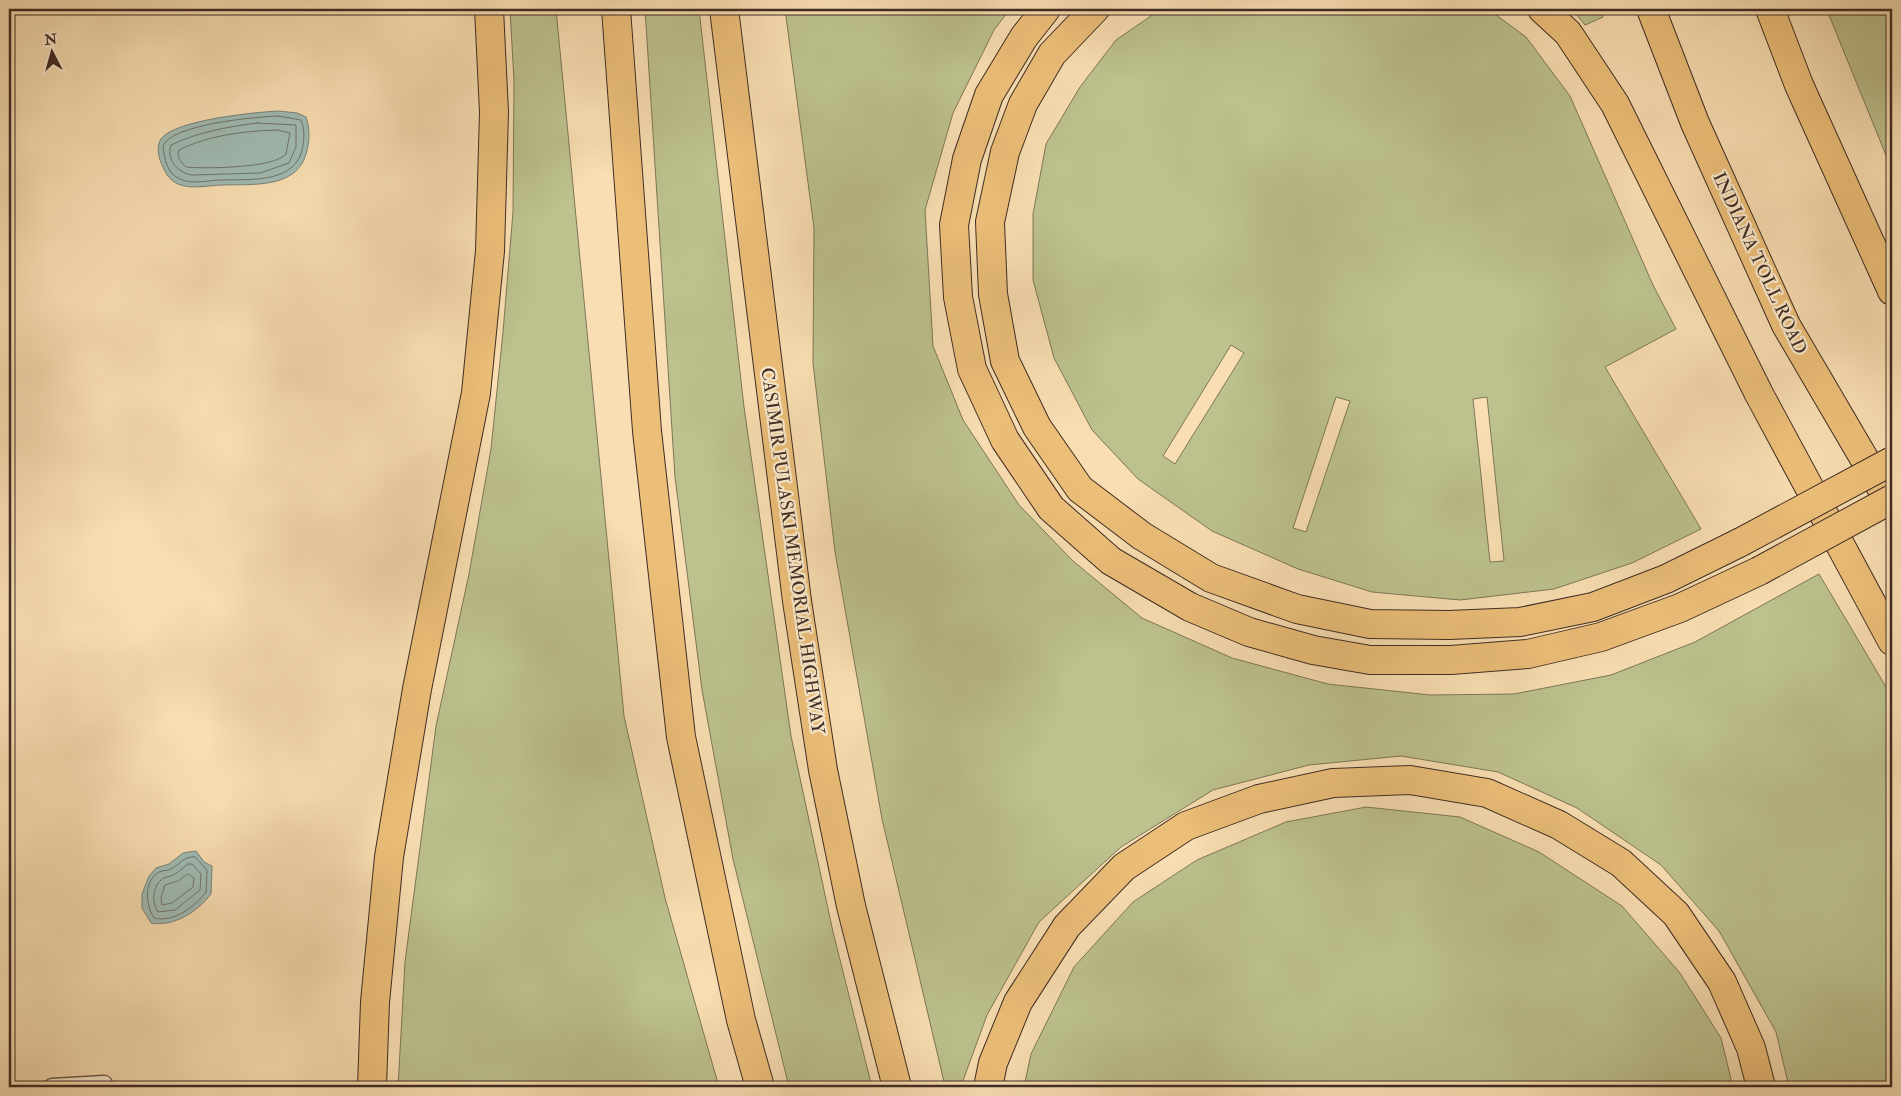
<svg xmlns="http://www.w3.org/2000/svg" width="1901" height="1096" viewBox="0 0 1901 1096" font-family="'IM FELL Double Pica',serif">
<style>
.green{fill:#bcc18d;stroke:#7e7658;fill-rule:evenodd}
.water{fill:#a0bbb4;stroke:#79827a}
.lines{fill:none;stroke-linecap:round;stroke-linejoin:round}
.shore{stroke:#70746c;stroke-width:1}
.lane-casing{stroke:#6d5848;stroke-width:19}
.highway-casing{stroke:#3f2c24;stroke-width:30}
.lane{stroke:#faeacd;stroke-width:16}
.highway{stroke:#ecbf79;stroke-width:28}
.highway-bridge-casing{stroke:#3f2c24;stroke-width:30;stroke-linecap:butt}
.highway-bridge{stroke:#ecbf79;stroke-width:28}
.labels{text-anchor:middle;stroke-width:4.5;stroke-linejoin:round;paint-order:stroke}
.street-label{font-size:18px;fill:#3f2c24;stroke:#faeacd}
</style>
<rect width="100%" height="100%" fill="#f8deb2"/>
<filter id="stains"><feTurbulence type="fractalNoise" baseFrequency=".004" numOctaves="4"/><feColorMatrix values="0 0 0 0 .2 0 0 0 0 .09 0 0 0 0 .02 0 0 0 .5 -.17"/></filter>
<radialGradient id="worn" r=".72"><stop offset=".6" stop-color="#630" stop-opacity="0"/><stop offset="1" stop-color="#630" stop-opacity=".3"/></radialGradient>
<!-- green -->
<path class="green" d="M510 9H556L624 716 665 898 719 1087H398L405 962 436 726 469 574 491 449 503 332 513 212 514 81Z
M645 9H699L744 407 791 736 833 932 872 1087H789L733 859 702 690 675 477Z
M785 9H1010L994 30 953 113 925 210 933 346 963 420 1019 505 1073 561 1142 618 1232 658 1328 684 1430 695 1514 694 1611 675 1695 642 1819 574 1892 697V1087H1789L1776 1032 1719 931 1661 865 1577 808 1498 772 1401 756 1309 765 1213 790 1121 847 1039 922 987 1015 961 1086H945L882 819 835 552 813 363 814 228Z
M1161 9H1488L1526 37 1570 96 1653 285 1676 329 1605 367 1701 529 1632 563 1554 589 1460 600 1372 592 1298 569 1212 531 1138 479 1092 430 1054 358 1033 280V214L1046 144 1080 87 1116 40ZM1231 345 1244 353 1175 464 1163 456ZM1336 397 1350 401 1306 532 1293 528ZM1487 397 1504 561 1490 562 1473 399Z
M1572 9H1600L1603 17 1585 25Z
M1826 9H1892V170L1831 20Z
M1366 807 1460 817 1539 852 1622 906 1680 973 1721 1038 1733 1087H1024L1031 1054 1074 967 1133 902 1197 860 1286 822Z"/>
<!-- water -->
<path class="water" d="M279 111 297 113 306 117C310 129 310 141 306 154 296 189 252 184 223 185 210 185 191 190 178 184 168 180 164 170 160 160 158 153 157 145 161 139 174 120 256 112 279 111Z
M196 851 204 862 212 866 211 894C197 912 174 927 151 923L142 908V894L149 876 156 868 169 864 183 853Z"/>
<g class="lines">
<!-- shore -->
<path class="shore" d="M278 116 301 120C305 129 304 137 303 146 297 184 251 179 222 180 210 180 192 185 180 179 167 174 164 158 163 146 172 124 255 117 278 116Z
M257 123 296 125V147L289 163 260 173 192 175C178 173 166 160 171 145 198 132 227 127 257 123Z
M278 130 290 133 286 154C275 168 205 169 186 167 181 163 176 155 179 150 209 135 245 131 278 130Z
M195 857 207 870 206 892C195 907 173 923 154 918 146 906 143 881 159 872 163 870 168 871 171 869 180 865 183 856 195 857Z
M188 864H192L201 874 200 890 175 910 158 912C152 903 152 888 161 880 165 876 171 877 175 874 180 871 184 867 188 864Z
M188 874 194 878 193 887 172 903 162 905 161 898 165 885 178 881Z"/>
<!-- lane casing -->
<g class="lane-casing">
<path id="lane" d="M52 1087 104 1084 105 1087"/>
</g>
<!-- highway casing -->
<g class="highway-casing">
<path id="highway" d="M616 9 647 431 681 737 741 1020 760 1087
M724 9 797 601 823 770 851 906 897 1087
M1046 9 1024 37 989 95 967 159 954 225 958 297 972 369 1005 440 1051 508 1111 561 1190 607 1249 632 1313 650 1370 660H1451L1528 654 1601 637 1680 608 1759 571
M1095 9 1052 54 1023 104 1005 152 990 222 993 294 1005 361 1037 427 1080 489 1142 536 1211 578 1297 609 1370 624 1449 625 1520 622 1593 607 1666 579 1741 542
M1542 9 1568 33 1615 104 1759 394 1892 641
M1651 9 1695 123 1786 325 1892 506
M1770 9 1799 85 1892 291
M372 1087 375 1002 389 857 417 689 476 393 490 251 494 112 489 9
M988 1087 993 1063 1018 1002 1067 926 1124 867 1186 826 1259 799 1333 783 1410 780 1487 793 1559 825 1621 863 1676 914 1722 982 1751 1048 1761 1087"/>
</g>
<!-- lane -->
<use href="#lane" class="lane"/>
<!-- highway -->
<use href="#highway" class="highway"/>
<!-- highway-bridge casing -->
<g class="highway-bridge-casing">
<path id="highway-bridge" d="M1741 542 1892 461
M1759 571 1892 499"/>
</g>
<!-- highway-bridge -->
<use href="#highway-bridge" class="highway-bridge"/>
</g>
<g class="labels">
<!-- street labels -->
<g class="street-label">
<text transform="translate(1760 263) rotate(65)" y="6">INDIANA TOLL ROAD</text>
<text transform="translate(793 551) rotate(82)" y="6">CASIMIR PULASKI MEMORIAL HIGHWAY</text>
</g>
</g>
<!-- margin -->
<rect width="1901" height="1096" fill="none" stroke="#f8deb2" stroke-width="30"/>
<rect x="10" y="10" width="1881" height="1076" fill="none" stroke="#3f2c24" stroke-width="2.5"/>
<rect x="15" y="15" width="1871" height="1066" fill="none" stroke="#3f2c24"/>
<!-- north arrow -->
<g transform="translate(52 52) rotate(354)" stroke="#faeacd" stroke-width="4" paint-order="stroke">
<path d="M0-4L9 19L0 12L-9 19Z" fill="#3f2c24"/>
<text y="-8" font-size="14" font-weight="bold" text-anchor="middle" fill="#3f2c24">N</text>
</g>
<rect width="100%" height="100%" filter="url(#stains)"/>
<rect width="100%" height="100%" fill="url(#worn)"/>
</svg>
